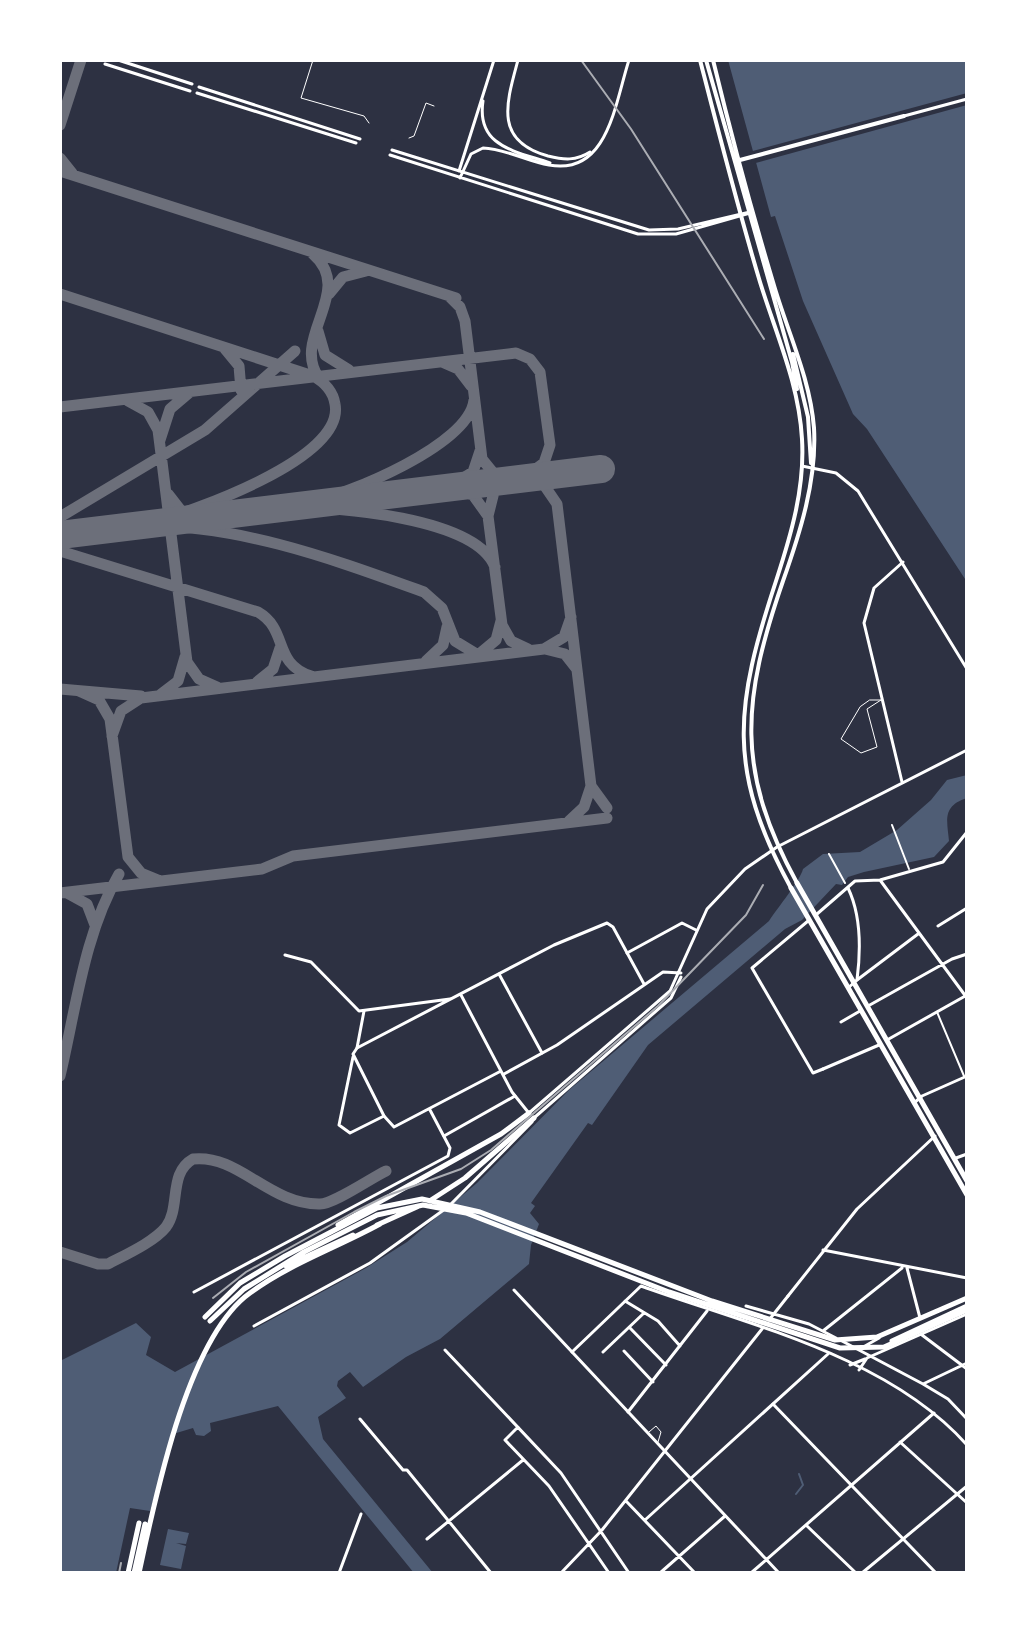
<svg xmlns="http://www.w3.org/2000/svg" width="1027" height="1633" viewBox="0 0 1027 1633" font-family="Georgia,serif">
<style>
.water{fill:#4f5d75}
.pier{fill:#2d3142}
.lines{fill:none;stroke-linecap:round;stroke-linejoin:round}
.stream{stroke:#4f5d75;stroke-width:2}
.taxiway{stroke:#6c6f7a;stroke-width:11}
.runway{stroke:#6c6f7a;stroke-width:28}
.service{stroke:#fff;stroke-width:1}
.pedestrian{stroke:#fff;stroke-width:2}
.minor{stroke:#fff;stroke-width:3}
.tertiary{stroke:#fff;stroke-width:3}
.primary{stroke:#fff;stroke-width:4}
.trunk{stroke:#fff;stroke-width:5}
.motorway{stroke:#fff;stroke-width:5}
.rail{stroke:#abadb3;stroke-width:2}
</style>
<rect width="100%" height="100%" fill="#2d3142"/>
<!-- water -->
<path class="water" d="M728 60H967V582L867 429 853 414 803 301 775 216 771 217Z
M967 775V798C942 806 947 820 949 841L934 857 864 872 848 877 842 885 836 884 802 920 785 929 648 1045 592 1125 588 1123 531 1203 535 1206 530 1213 539 1224 531 1245 529 1264 440 1339 406 1357 363 1387 350 1372 338 1381 337 1386 346 1398 318 1417 323 1439 433 1573H414L278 1406 210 1423 211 1431 204 1436 196 1435 193 1428 173 1434 150 1511 130 1508 116 1573H60V1361L136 1323 151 1337 146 1355 175 1372 366 1268 407 1242 477 1183 569 1090 769 921C778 907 800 881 803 869L823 854 860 852 897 830 931 800 947 780Z
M168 1529 189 1533 186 1544 176 1543 186 1546 181 1569 160 1565Z"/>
<!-- pier -->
<path class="pier" d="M967 93V105L752 164 749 152Z"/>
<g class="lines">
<!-- stream -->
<path class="stream" d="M796 1494 803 1485 799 1474"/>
<!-- taxiway -->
<path class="taxiway" d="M60 125 81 60
M60 158 72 173
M60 171 456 298
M313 254C356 291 290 338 319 378
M60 294 313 376C324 382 333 391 335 404 346 459 190 512 148 524
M329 294 343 277 366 271
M450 297 460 307 465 321 482 459 495 475 513 480
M318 331 325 355 349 370
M225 349 239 366 241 390
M442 362 458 369 471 386
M128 401 148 412 158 430 187 662 199 679 217 687
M60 407 516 353 530 359 540 372 550 445 544 463 524 478
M160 440 170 409 190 392
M525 478 544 485 557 504 591 786 607 808
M512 480 494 492 488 516 502 625 511 641 528 649
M449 487 473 472 480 451
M450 487 473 495 488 516
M168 494 182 512 203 517
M308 503C349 494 469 445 474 400
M288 507C335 507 476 517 495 567
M60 517 205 430 295 351
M135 526C236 523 330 558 424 592L442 608 455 641 478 655
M60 551 258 612C289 630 272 663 311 676
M545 649 565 654 576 668
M478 655 496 640 501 621
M426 661 443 645 447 627
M257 682 273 669 280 648
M60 689 141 696
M79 691 99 700 110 719 128 857 141 873 158 880
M161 694 178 681 185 657
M112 736 121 711 141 698 544 649 564 637 571 617
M569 821 584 807 591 786
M60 893 262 869 293 856 607 818
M67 893 87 904 95 925
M60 1076C76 1009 84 934 119 874
M60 1252 98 1264H108C125 1255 154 1242 166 1227 181 1207 168 1173 193 1159 239 1154 269 1205 320 1204 334 1204 371 1178 386 1171"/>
<!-- runway -->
<path class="runway" d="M60 535 601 469"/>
<!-- service -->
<path class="service" d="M313 60 301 98 364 116 369 123
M409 138 414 136 426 103 434 106
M870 700H881L867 709 877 747 861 753 841 739 860 707Z
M649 1432 656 1426 661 1432 658 1442"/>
<!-- pedestrian -->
<path class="pedestrian" d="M892 825 909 869
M829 854 845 883
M937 1012 964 1076"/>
<!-- minor -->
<path class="minor" d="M518 60C506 104 494 141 548 156 564 160 576 161 590 152
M880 880 967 998
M817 914 855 881 880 880 943 862 967 832
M808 921 752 968 813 1073 823 1069
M938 926 967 908
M627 953 682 923 696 930
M499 974 542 1053
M857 980 918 934
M868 1006 952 959 967 954
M841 1022 860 1011
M887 1040 967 995
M357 1048 364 1011
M353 1057 339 1125 350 1133 384 1116
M914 1103 922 1096 967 1076
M444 1136 515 1096
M956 1158 967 1154
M451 1204 532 1122
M823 1250 967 1278
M907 1268 920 1318
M625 1301 658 1321 680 1346
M746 1306 809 1324 836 1338
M769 1320 788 1296
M254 1326 370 1263 445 1209
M630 1328 666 1365
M823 1331 902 1268
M922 1335 967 1369
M842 1341 923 1384 967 1363
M865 1346 879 1338
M445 1350 561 1473 629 1573
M624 1351 653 1382
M572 1352 641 1286C749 1325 888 1356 967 1445
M603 1352 644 1313
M850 1365 865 1359
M859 1370 867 1358 967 1314
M923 1384 948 1399 967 1419
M628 1412 707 1311
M360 1419 403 1470H407L491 1573
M518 1427 505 1440 549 1486 609 1573
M626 1501 695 1573
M645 1520 828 1354
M807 1526 856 1573
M427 1539 523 1460
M339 1573 361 1514
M561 1573 602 1530 762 1329
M660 1573 725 1516
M862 1573 967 1486"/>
<!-- tertiary -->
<path class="tertiary" d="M118 60 192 84
M105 64 190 91
M199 87 360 139
M197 93 356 143
M483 101C476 147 516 151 550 163
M904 116 967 99
M392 150 649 230 678 229 750 212
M390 155 638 234H676L750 213
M459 171 494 60
M460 178 471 154 483 148C506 149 527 161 549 165 608 176 615 103 629 60
M802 466 836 473 858 491 967 669
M902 782 864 623 874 588 903 562
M285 955 311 962 359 1011 450 999
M848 988 857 980C861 949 861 915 848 888
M461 995 512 1092 528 1112
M823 1069 879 1045
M501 1071 394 1127 384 1116 353 1054 357 1048 554 945 607 923 613 927 644 984
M504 1074 557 1045 663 972 681 973
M529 1113 670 991 707 909 745 869 777 847 967 750
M535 1117 671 998 681 977
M514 1290 779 1573
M194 1292 448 1156 450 1148 430 1110
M788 1296 857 1209 935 1136
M773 1404 936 1573
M900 1442 967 1503
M751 1573 934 1413"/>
<!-- primary -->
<path class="primary" d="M700 60C719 134 738 209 760 282 776 334 799 384 802 439 805 488 791 535 776 581 735 706 726 769 791 888
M706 60 792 362 797 389
M713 60C731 134 751 209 773 282 787 331 810 377 814 428 817 480 800 533 783 581 742 700 735 770 797 883
M740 160 904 116
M793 354 808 417 811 463"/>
<!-- trunk -->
<path class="trunk" d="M797 883 967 1181
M791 888 967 1195"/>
<!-- motorway -->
<path class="motorway" d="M431 1200 465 1178 534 1118
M338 1225 501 1134 529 1113
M377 1225 419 1206
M286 1266 353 1235
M205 1317 240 1283 285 1256 377 1208 422 1199 480 1212 712 1301 835 1340 877 1337 967 1298
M210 1321 244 1289 304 1252 377 1215 423 1205 466 1213 669 1292 840 1348 884 1347 967 1310
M892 1341 967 1306
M128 1573 139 1523
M134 1573 145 1524
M139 1573C155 1499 187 1338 250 1293 289 1264 338 1247 380 1224"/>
<!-- rail -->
<path class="rail" d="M581 60 631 129 764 339
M213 1298 246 1272 354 1212 386 1196 461 1169 491 1150 658 1006 746 915 763 885
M119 1573 121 1563"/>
</g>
<!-- border -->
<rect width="1027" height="1633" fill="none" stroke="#ffffff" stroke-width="124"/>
</svg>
